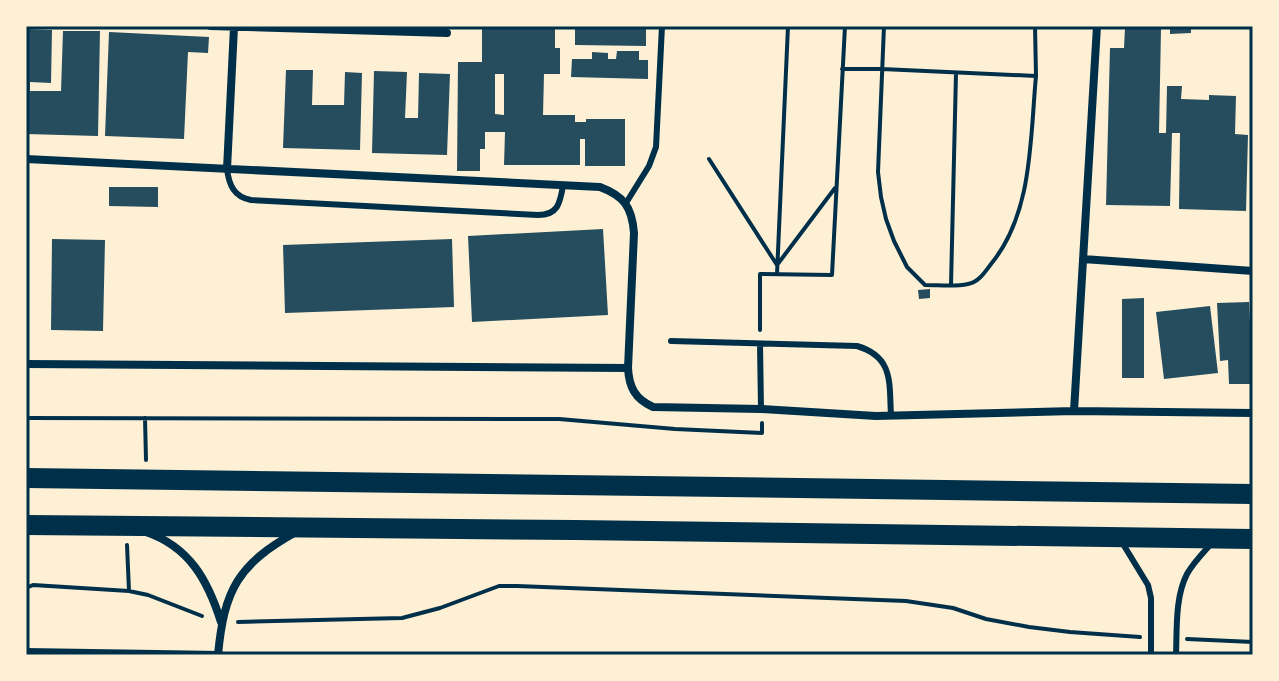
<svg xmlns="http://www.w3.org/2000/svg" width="1279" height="681" viewBox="0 0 1279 681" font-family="'Golos Text',sans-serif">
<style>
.building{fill:#264d5e;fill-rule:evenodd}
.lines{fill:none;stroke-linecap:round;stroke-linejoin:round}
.path{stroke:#003049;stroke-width:4}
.service{stroke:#003049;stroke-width:6}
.minor{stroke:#003049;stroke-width:8}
.primary{stroke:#003049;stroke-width:20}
.neatline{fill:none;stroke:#003049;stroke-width:3}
</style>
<rect width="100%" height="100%" fill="#fdf0d5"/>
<!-- building -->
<path class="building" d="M482 26H555V48H560V74H544L543 115H575V122H586V119H625V166H585V139H580V165H504L505 132H485V149H480V171H457L458 62H482ZM495 74H504V115L495 114Z
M575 26H646V46L575 45Z
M1170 26H1191V33L1170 34Z
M1125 28 1161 29 1159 133H1166L1167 86H1182L1181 99 1209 100V95L1236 96 1235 134 1248 135 1246 211 1179 209 1180 133H1172L1170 206 1106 205 1110 48H1124Z
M26 29 52 30 51 83 30 82V91H61L63 31H100L98 136 26 134Z
M109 32 209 37 208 53 188 52 184 139 105 136Z
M617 51H639V60H648V79L571 77 572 59H592V52L608 53V59H616Z
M286 70H313L312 105H344L345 72 362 73 360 150 283 148Z
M374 71 407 72 405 118H418L419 73 450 74 447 155 372 153Z
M109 187H158V207L109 206Z
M603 229 608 315 472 322 468 236Z
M52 239 105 240 103 331 51 330Z
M452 239 454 307 285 313 283 245Z
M930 289V298L919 299 918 290Z
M1144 298V378H1122V299Z
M1249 302 1253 384H1229L1228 360 1220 361 1217 303Z
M1210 306 1218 373 1164 379 1156 312Z"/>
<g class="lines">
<!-- path -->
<path class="path" d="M1035 26 1036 76
M842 69H882L1036 76C1030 139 1033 213 991 264 985 272 979 282 968 284 955 287 939 285 925 285L907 267 894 241 886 219 881 197 878 172 884 26
M709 159 777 265 835 188
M777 274 788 26
M951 285 956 73
M760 330V274L832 275 845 26
M26 418 559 419 675 429 762 433V423
M145 418 146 460
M127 545 129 591
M26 588 33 585 129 591 148 595 202 616
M238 622 402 618 440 608 499 586H517L906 601 953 608 986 619 1029 627 1070 632 1140 637
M1187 639 1253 642"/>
<!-- service -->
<path class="service" d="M227 169C229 185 234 197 251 200L538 215C558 215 560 203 563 186
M626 203 649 166 656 147 662 26
M671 341 857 346C894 357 889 383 891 415
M760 344 761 409
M1123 544 1148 585 1151 598V655
M1176 655C1177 629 1175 597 1187 574 1193 563 1202 554 1211 544"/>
<!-- minor -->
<path class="minor" d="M210 26 447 33
M26 159 600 187C624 196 632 207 634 233L628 368C629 387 635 399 653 407L761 409 876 416 1074 411 1253 413
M227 169 234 27
M1083 259 1253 271
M26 364 628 368
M1074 411 1097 26
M146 532C190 547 208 581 221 622
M26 652 220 655
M218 655C224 590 238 564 296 532"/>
<!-- primary -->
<path class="primary" d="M26 478 1253 494
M26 525 575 530 1253 539"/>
</g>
<!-- border -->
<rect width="1279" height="681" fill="none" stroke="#fdf0d5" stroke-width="56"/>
<rect x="28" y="28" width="1223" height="625" class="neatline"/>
</svg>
